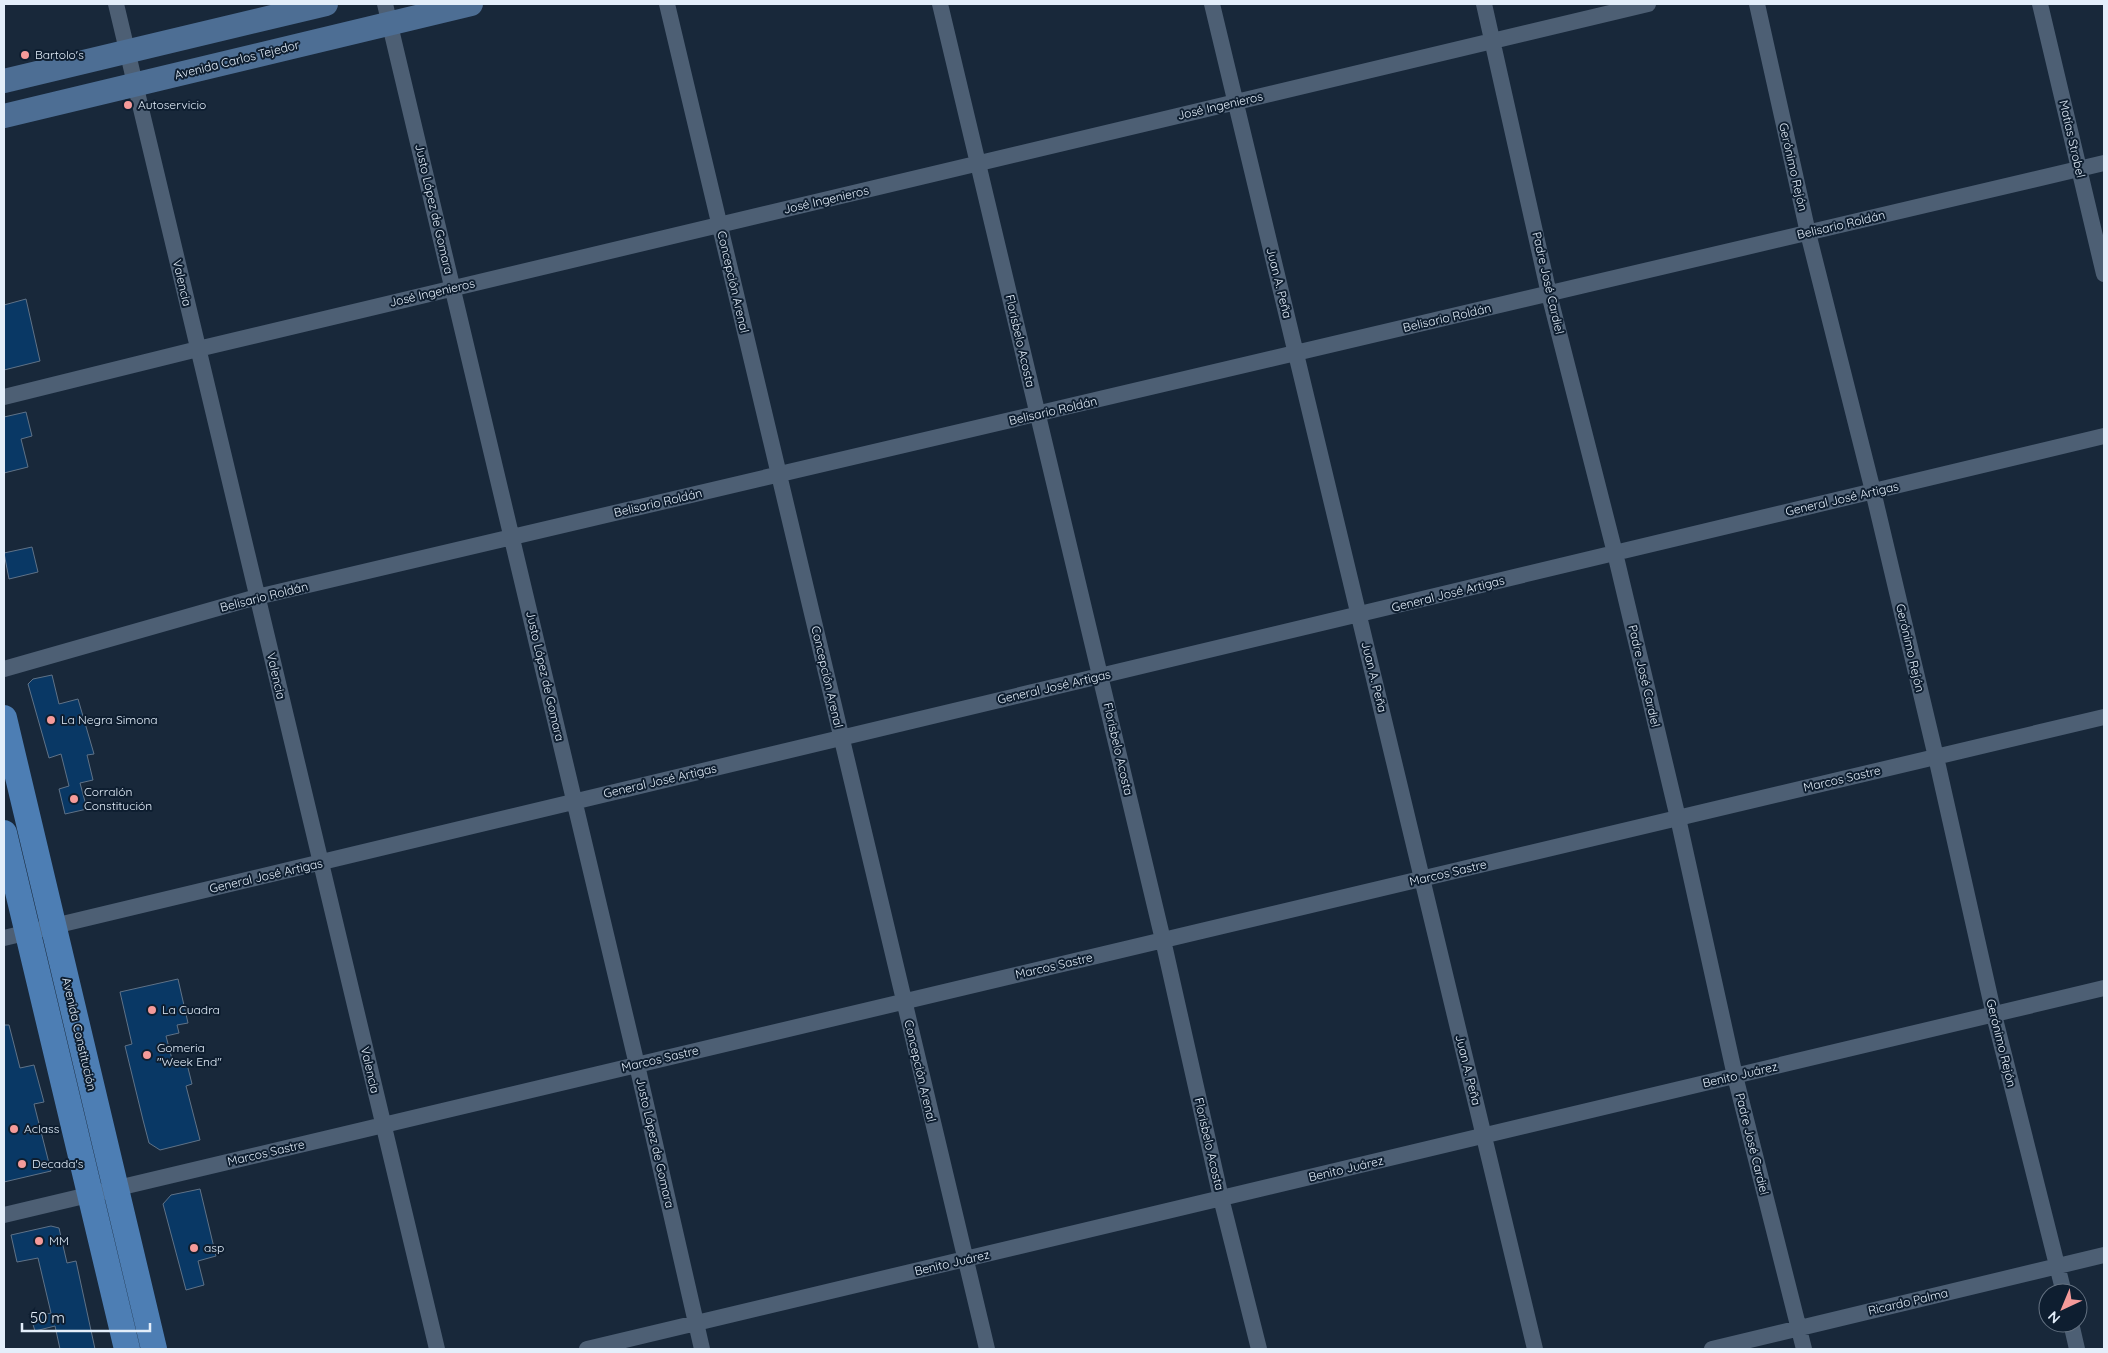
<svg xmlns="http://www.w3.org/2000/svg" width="2108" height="1353" viewBox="0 0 2108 1353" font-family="Quicksand,sans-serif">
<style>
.building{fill:#093865;stroke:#5f7287}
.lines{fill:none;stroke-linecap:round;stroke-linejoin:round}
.minor{stroke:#4d5f74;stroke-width:16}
.secondary{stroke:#4d6e94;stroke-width:24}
.primary{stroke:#4d7eb4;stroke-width:26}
.poi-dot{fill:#f59b9a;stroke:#0e1e30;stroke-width:2}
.labels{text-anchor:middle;stroke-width:4;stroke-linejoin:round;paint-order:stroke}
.poi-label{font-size:12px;fill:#e3eefa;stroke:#0e1e30;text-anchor:start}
.street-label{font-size:12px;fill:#e3eefa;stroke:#0e1e30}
</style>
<rect width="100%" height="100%" fill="#18283a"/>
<!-- building -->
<path class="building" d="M26 299 40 361 4 370V305Z
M26 412 32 436 21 439 28 467 4 473V417Z
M32 547 38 572 9 579 4 553Z
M52 675 59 704 78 699 94 754 87 755 93 780 80 783 87 809 65 814 59 789 69 786 61 754 49 758 28 684 33 679Z
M178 979 188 1023 177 1025 179 1033 166 1036 173 1063 186 1060 192 1084 186 1086 200 1140 160 1150 149 1143 143 1120 125 1046 132 1044 120 992Z
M4 1025H9L20 1068 34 1065 44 1102 34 1104 51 1171 4 1182Z
M200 1189 216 1256 198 1261 204 1285 186 1290 163 1204 171 1195Z
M51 1226 59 1228 67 1263 76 1261 95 1349H60L55 1326 35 1331 31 1318 51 1313 38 1258 17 1262 11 1235Z"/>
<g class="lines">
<!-- minor -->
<path class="minor" d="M116 4 437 1349
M385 4 637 1065 702 1349
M667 4 987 1349
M940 4 1163 940 1221 1198 1259 1349
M1212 4 1535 1349
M1484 4 1549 294 1615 553 1678 818 1735 1076 1804 1349
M1757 4 1808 233 1873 491 1936 757 1994 1015 2064 1293
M2040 4 2104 274
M4 397 198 349 1648 4
M4 669 257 597 2104 163
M4 938 2104 436
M4 1215 2104 717
M2071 1323 2077 1349
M587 1349 2104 988
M1712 1349 2104 1255"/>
<!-- secondary -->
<path class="secondary" d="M4 81 326 4
M4 116 471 4"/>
<!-- primary -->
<path class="primary" d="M4 718 154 1349
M4 833 127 1349"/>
</g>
<!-- markers -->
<g class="poi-dot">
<circle cx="25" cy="55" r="5"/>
<circle cx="128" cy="105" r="5"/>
<circle cx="51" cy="720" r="5"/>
<circle cx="74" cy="799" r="5"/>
<circle cx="152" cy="1010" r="5"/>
<circle cx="147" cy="1055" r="5"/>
<circle cx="14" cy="1129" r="5"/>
<circle cx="22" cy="1164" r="5"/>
<circle cx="39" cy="1241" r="5"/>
<circle cx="194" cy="1248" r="5"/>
</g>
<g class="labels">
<!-- poi labels -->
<g class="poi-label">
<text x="35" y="59">Bartolo's</text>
<text x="138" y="109">Autoservicio</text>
<text x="61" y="724">La Negra Simona</text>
<text x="84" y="796">Corralón<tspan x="84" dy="14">Constitución</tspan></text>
<text x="162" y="1014">La Cuadra</text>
<text x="157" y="1052">Gomeria<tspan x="157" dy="14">"Week End"</tspan></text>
<text x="24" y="1133">Aclass</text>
<text x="32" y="1168">Decada's</text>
<text x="49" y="1245">MM</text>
<text x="204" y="1252">asp</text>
</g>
<!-- street labels -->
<g class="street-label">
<text transform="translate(237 60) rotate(-14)" y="4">Avenida Carlos Tejedor</text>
<text transform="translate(1220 106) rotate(-13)" y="4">José Ingenieros</text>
<text transform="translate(2072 139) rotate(77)" y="4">Matías Strobel</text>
<text transform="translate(1793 167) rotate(77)" y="4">Gerónimo Rejón</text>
<text transform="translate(826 200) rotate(-13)" y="4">José Ingenieros</text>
<text transform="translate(434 209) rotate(77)" y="4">Justo López de Gomara</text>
<text transform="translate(1841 225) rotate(-13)" y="4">Belisario Roldán</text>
<text transform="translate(733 282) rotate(77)" y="4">Concepción Arenal</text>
<text transform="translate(182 283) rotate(77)" y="4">Valencia</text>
<text transform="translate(1279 283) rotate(76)" y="4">Juan A. Peña</text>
<text transform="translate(1548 283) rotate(77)" y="4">Padre José Cardiel</text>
<text transform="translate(432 293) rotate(-13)" y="4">José Ingenieros</text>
<text transform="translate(1447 318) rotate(-13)" y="4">Belisario Roldán</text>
<text transform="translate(1020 341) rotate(77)" y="4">Florisbelo Acosta</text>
<text transform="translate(1053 411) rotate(-13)" y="4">Belisario Roldán</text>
<text transform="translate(1842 499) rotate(-13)" y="4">General José Artigas</text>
<text transform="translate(658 503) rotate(-13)" y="4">Belisario Roldán</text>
<text transform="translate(1448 594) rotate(-14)" y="4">General José Artigas</text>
<text transform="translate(264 597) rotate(-14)" y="4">Belisario Roldán</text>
<text transform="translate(1910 648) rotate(77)" y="4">Gerónimo Rejón</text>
<text transform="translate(276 676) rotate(77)" y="4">Valencia</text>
<text transform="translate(545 676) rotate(77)" y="4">Justo López de Gomara</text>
<text transform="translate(1644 676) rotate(77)" y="4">Padre José Cardiel</text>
<text transform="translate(827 677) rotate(77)" y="4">Concepción Arenal</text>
<text transform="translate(1374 677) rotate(76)" y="4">Juan A. Peña</text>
<text transform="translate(1054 687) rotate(-13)" y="4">General José Artigas</text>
<text transform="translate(1118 749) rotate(77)" y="4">Florisbelo Acosta</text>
<text transform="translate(1842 779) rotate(-13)" y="4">Marcos Sastre</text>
<text transform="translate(660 781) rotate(-13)" y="4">General José Artigas</text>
<text transform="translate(1448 873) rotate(-13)" y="4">Marcos Sastre</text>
<text transform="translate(266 876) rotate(-13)" y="4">General José Artigas</text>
<text transform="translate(1054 966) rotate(-13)" y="4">Marcos Sastre</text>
<text transform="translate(79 1034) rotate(77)" y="4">Avenida Constitución</text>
<text transform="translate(2001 1043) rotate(76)" y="4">Gerónimo Rejón</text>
<text transform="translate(660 1059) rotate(-13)" y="4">Marcos Sastre</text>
<text transform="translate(370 1070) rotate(77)" y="4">Valencia</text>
<text transform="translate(1468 1070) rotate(76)" y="4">Juan A. Peña</text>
<text transform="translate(920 1071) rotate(77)" y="4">Concepción Arenal</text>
<text transform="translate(1740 1075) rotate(-13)" y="4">Benito Juárez</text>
<text transform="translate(655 1143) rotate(77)" y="4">Justo López de Gomara</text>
<text transform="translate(1209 1144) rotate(77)" y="4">Florisbelo Acosta</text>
<text transform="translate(1752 1144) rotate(76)" y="4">Padre José Cardiel</text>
<text transform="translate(266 1153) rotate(-13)" y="4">Marcos Sastre</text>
<text transform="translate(1346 1169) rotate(-13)" y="4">Benito Juárez</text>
<text transform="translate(952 1263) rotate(-13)" y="4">Benito Juárez</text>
<text transform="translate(1908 1302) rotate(-13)" y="4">Ricardo Palma</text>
</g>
</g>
<!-- border -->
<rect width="2108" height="1353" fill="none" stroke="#e3eefa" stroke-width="10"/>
<!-- north arrow -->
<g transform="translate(2063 1308) rotate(224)"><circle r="24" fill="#0e1e30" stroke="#637181"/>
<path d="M0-4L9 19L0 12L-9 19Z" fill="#f59b9a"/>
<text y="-8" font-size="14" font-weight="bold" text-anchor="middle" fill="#e3eefa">N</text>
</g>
<!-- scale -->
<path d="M22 1323v8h128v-8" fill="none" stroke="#e3eefa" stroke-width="2.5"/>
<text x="30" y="1323" font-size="15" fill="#e3eefa" stroke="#0e1e30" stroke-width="4" paint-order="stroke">50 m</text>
</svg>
